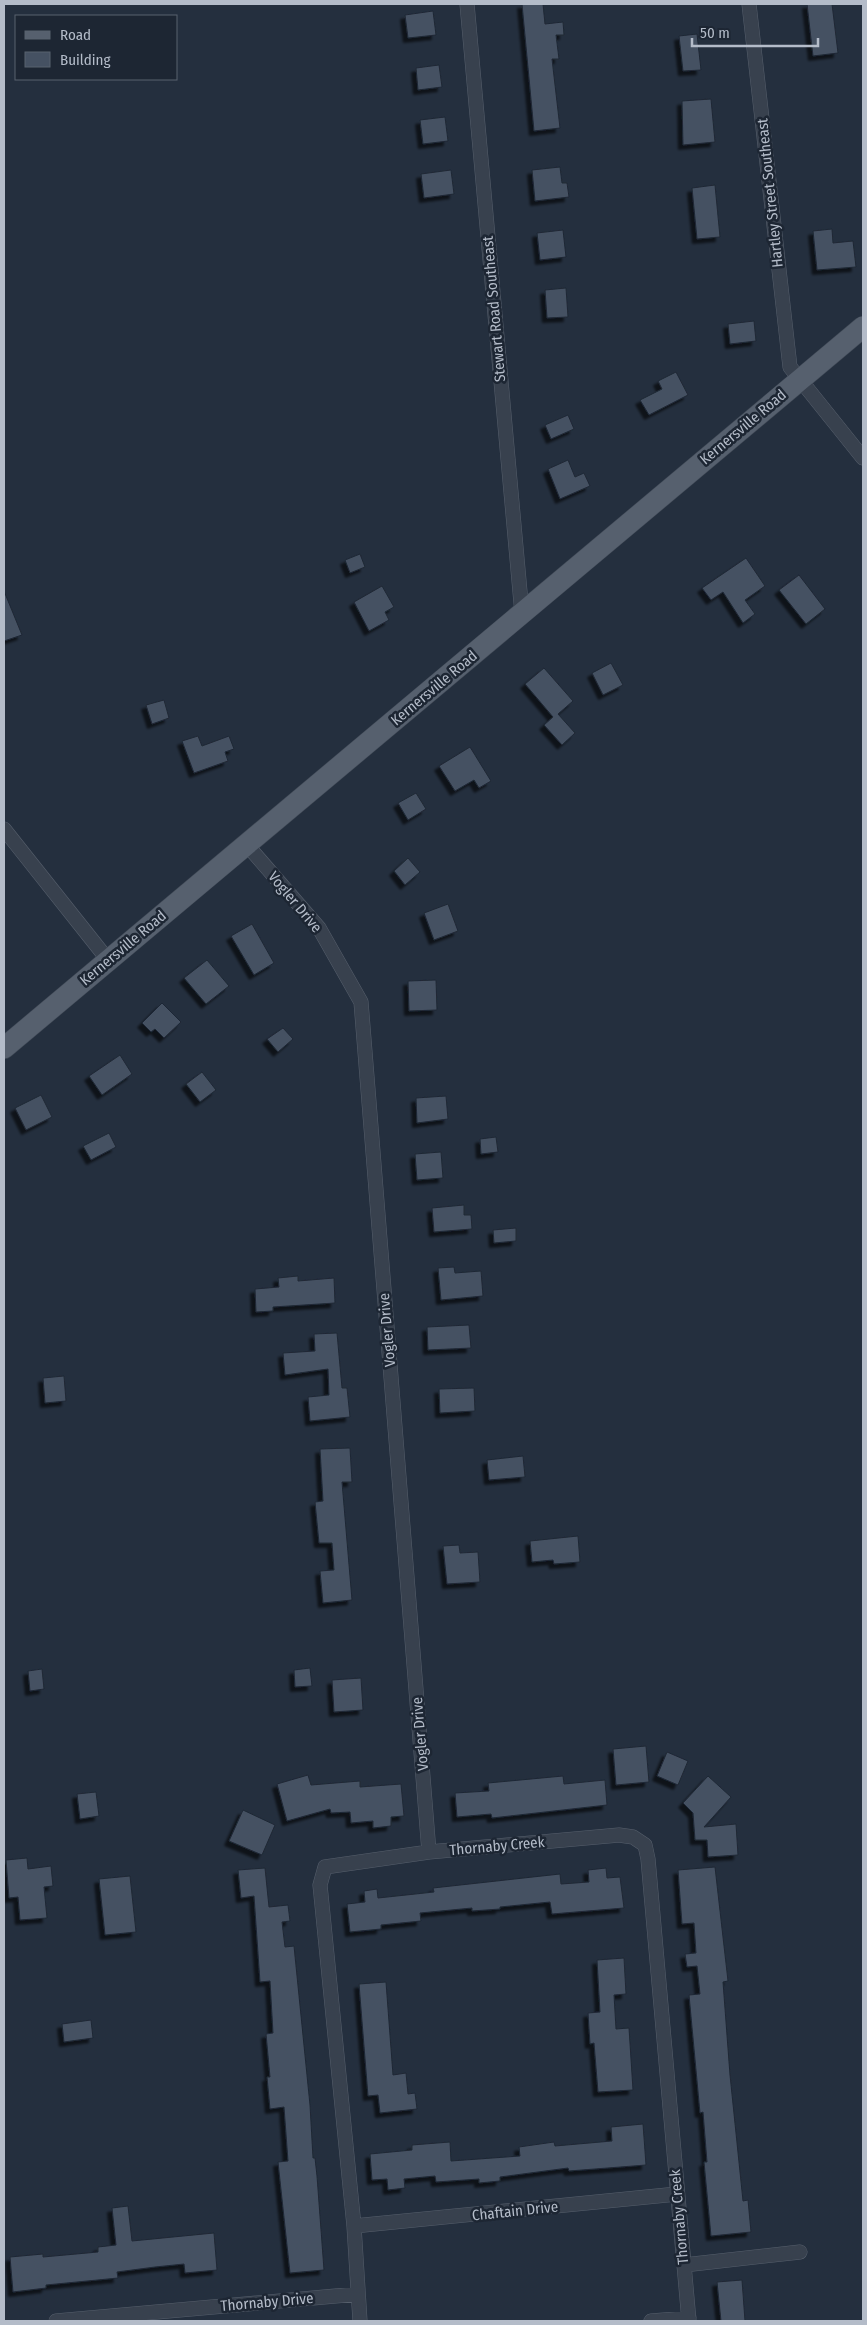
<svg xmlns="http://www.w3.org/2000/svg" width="867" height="2325" viewBox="0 0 867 2325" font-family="'Fira Sans Condensed',sans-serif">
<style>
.building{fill:#455162;stroke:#1f2835;filter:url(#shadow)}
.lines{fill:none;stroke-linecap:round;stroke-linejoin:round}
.minor-casing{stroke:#565f6c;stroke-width:15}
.primary-casing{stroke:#414a57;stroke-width:22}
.minor{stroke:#38414e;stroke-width:14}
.primary{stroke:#56606e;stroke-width:21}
.labels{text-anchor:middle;stroke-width:5;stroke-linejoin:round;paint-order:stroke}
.street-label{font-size:15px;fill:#b4bcc9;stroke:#1d2633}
</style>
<defs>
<filter id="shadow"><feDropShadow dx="-4.5" dy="4.5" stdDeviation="1" flood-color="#0009"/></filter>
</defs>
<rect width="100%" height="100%" fill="#242f3e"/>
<!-- building -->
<path class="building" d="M522 4H543L545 24 563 22 564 35H556L559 59H552L560 128 534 131Z
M807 4H832L838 53 813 56Z
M433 11 436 35 408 38 405 15Z
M697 34 701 70 683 71 679 36Z
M439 65 442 87 418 90 416 68Z
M711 99 715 142 683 145 682 101Z
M445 117 448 141 423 144 420 120Z
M560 167 562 183H567L569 197 535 201 532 170Z
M451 170 454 194 424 198 421 174Z
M715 185 720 237 697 239 692 188Z
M832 229 833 243 853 241 856 267 817 270 813 231Z
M563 230 566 257 540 260 537 233Z
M566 288 568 317 547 318 545 290Z
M754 321 756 341 730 344 728 324Z
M676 372 688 395 649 415 640 400 662 389 658 381Z
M568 415 574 429 551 439 545 425Z
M568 460 575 477 584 473 590 486 560 499 548 469Z
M360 554 365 567 350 573 345 560Z
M746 558 765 586 745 600 755 614 743 623 723 592 711 600 702 588Z
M799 575 825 609 806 624 779 590Z
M382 586 394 607 385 612 389 620 369 631 354 602Z
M4 591 22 635 4 641Z
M611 663 623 685 603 695 592 673Z
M544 668 573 701 558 714 575 733 562 745 544 725 553 717 525 684Z
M164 700 169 718 152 724 146 705Z
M198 736 202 746 229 736 234 749 225 752 228 761 194 773 182 741Z
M470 747 491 781 479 788 474 780 455 791 439 766Z
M416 793 426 809 408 820 398 803Z
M408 858 420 872 405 885 394 871Z
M448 904 458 931 434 940 424 913Z
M252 924 274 963 254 975 231 936Z
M207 960 229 986 206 1004 184 978Z
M436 980 437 1010 409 1011 408 981Z
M162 1003 181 1022 164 1038 155 1029 151 1032 142 1023Z
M283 1028 293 1039 278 1052 267 1039Z
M120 1055 132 1074 102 1095 89 1076Z
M202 1072 216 1090 200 1102 186 1084Z
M41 1095 52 1117 26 1130 15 1108Z
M446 1096 448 1119 417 1123 416 1098Z
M109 1133 116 1147 91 1160 83 1146Z
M496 1137 498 1152 481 1154 480 1139Z
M441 1152 443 1178 417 1180 415 1154Z
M464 1205V1215H471L472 1229 434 1232 432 1208Z
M516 1228V1241L494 1243 493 1230Z
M454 1267 455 1273 481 1271 483 1296 441 1300 438 1268Z
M298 1276V1281L334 1278 335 1303 273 1307V1311L256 1312 255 1289 279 1287 278 1278Z
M469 1325 471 1348 428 1350 427 1327Z
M337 1333 342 1388H347L350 1417 310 1421 308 1397 329 1395 328 1369 285 1375 283 1353 315 1351 314 1334Z
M64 1376 66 1401 45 1403 43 1378Z
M474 1388 475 1411 440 1413 439 1389Z
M350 1448 352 1482H342L352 1600 323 1603 320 1571 334 1570 332 1543H319L315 1502 323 1501 320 1449Z
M523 1456 525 1477 489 1480 487 1460Z
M578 1536 580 1562 554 1564 553 1560 532 1562 530 1541Z
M459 1545 460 1553 478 1552 480 1582 447 1584 443 1546Z
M310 1668 312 1686 295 1687 294 1670Z
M42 1669 44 1689 30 1691 28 1671Z
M361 1678 363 1710 334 1712 332 1680Z
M646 1746 649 1782 616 1785 613 1749Z
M667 1752 688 1761 678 1785 657 1776Z
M308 1775 311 1785 360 1781V1787L401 1784 404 1816 391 1817V1826L373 1828V1821L351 1823 350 1812 331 1813 330 1809 287 1821 277 1784Z
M563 1776 564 1784 605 1780 607 1805 492 1818 491 1814 457 1817 455 1793 489 1791 488 1783Z
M708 1776 731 1797 704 1827 736 1824 738 1855 708 1857 707 1840H695L693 1813 683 1803Z
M96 1792 99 1816 80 1819 77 1794Z
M243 1810 275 1825 262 1855 229 1841Z
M27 1858 28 1869 51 1866 53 1886 44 1887 47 1918 20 1920 18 1897 9 1898 6 1860Z
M715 1867 728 1981 723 1982 730 2075 743 2201 748 2200 751 2232 711 2236 704 2162H707L703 2112 700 2113 689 1995 700 1994 697 1966 687 1967 685 1954 696 1953 694 1923 682 1924 678 1870Z
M265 1868 269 1907 288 1905 290 1921 282 1922 285 1947 294 1946 310 2105 313 2158H315L317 2176 324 2270 290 2273 278 2162 288 2161 284 2107 270 2109 267 2077H270L266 2034 273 2033 270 1981 260 1982 254 1896 241 1898 238 1870Z
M606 1868 607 1878 620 1877 624 1908 552 1914 550 1902 500 1907V1909L472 1911V1908L420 1913 421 1921 381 1925V1929L350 1932 347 1904 365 1902 364 1891 377 1889 378 1898 434 1892 433 1888 560 1874 561 1884 589 1882 588 1870Z
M130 1876 136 1932 105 1935 99 1879Z
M624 1958 626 1994 614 1995 616 2029 629 2028 633 2090 598 2092 594 2043 590 2044 588 2013 600 2012 597 1960Z
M386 1982 393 2075 406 2073 408 2094 415 2093 417 2109 380 2113 378 2095 368 2096 359 1984Z
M91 2020 93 2038 64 2042 62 2024Z
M643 2124 646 2165 569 2171 568 2168 500 2177V2181L479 2183V2179L436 2182 435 2176 404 2179 405 2188 388 2190 387 2179 372 2180 370 2154 412 2150V2145L450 2142 451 2161 520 2156 519 2147 554 2142 555 2146 612 2141 611 2127Z
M128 2206 132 2241 214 2233 217 2270 185 2273 184 2264 155 2267 117 2272 118 2278 46 2285V2288L13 2292 10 2257 43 2254V2257L98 2252V2247L116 2245 112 2208Z
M742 2280 745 2321H721L717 2282Z"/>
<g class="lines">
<!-- minor casing -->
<g class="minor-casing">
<path id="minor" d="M467 4 522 614
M749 4 790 367 863 458
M4 829 108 960
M247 845 319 928 361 1002 429 1852
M354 2226 677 2194
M684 2265 800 2252
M56 2321 358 2294
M360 2321 354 2226 320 1885 325 1867 429 1852 619 1835 633 1837 645 1845 648 1859 689 2321
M651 2321 689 2318"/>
</g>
<!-- primary casing -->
<g class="primary-casing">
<path id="primary" d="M4 1048 863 327"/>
</g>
<!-- minor -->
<use href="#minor" class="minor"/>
<!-- primary -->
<use href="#primary" class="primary"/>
</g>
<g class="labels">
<!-- street labels -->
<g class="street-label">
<text transform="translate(770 193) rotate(-96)" y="5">Hartley Street Southeast</text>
<text transform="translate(494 309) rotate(-95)" y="5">Stewart Road Southeast</text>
<text transform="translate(743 427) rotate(-40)" y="5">Kernersville Road</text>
<text transform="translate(434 688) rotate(-40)" y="5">Kernersville Road</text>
<text transform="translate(295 902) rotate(50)" y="5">Vogler Drive</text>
<text transform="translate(123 948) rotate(-40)" y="5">Kernersville Road</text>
<text transform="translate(387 1330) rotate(-95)" y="5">Vogler Drive</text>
<text transform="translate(420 1734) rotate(-95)" y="5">Vogler Drive</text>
<text transform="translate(497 1846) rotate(-5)" y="5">Thornaby Creek</text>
<text transform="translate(515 2211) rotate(-6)" y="5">Chaftain Drive</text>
<text transform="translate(679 2217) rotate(-95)" y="5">Thornaby Creek</text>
<text transform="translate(267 2302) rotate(-5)" y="5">Thornaby Drive</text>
</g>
</g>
<!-- border -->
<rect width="867" height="2325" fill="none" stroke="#b4bcc9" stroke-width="10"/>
<!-- legend -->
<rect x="15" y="15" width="162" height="65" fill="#1d2633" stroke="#59626f"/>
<rect x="25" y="31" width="25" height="8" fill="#56606e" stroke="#59626f"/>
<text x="60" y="40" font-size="15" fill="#b4bcc9">Road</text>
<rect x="25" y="52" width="25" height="15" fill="#455162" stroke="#59626f"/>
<text x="60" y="65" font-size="15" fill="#b4bcc9">Building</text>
<!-- scale -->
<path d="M692 38v8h126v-8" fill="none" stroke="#b4bcc9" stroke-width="2.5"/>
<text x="700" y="38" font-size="15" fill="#b4bcc9" stroke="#1d2633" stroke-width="4" paint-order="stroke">50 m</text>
</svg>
